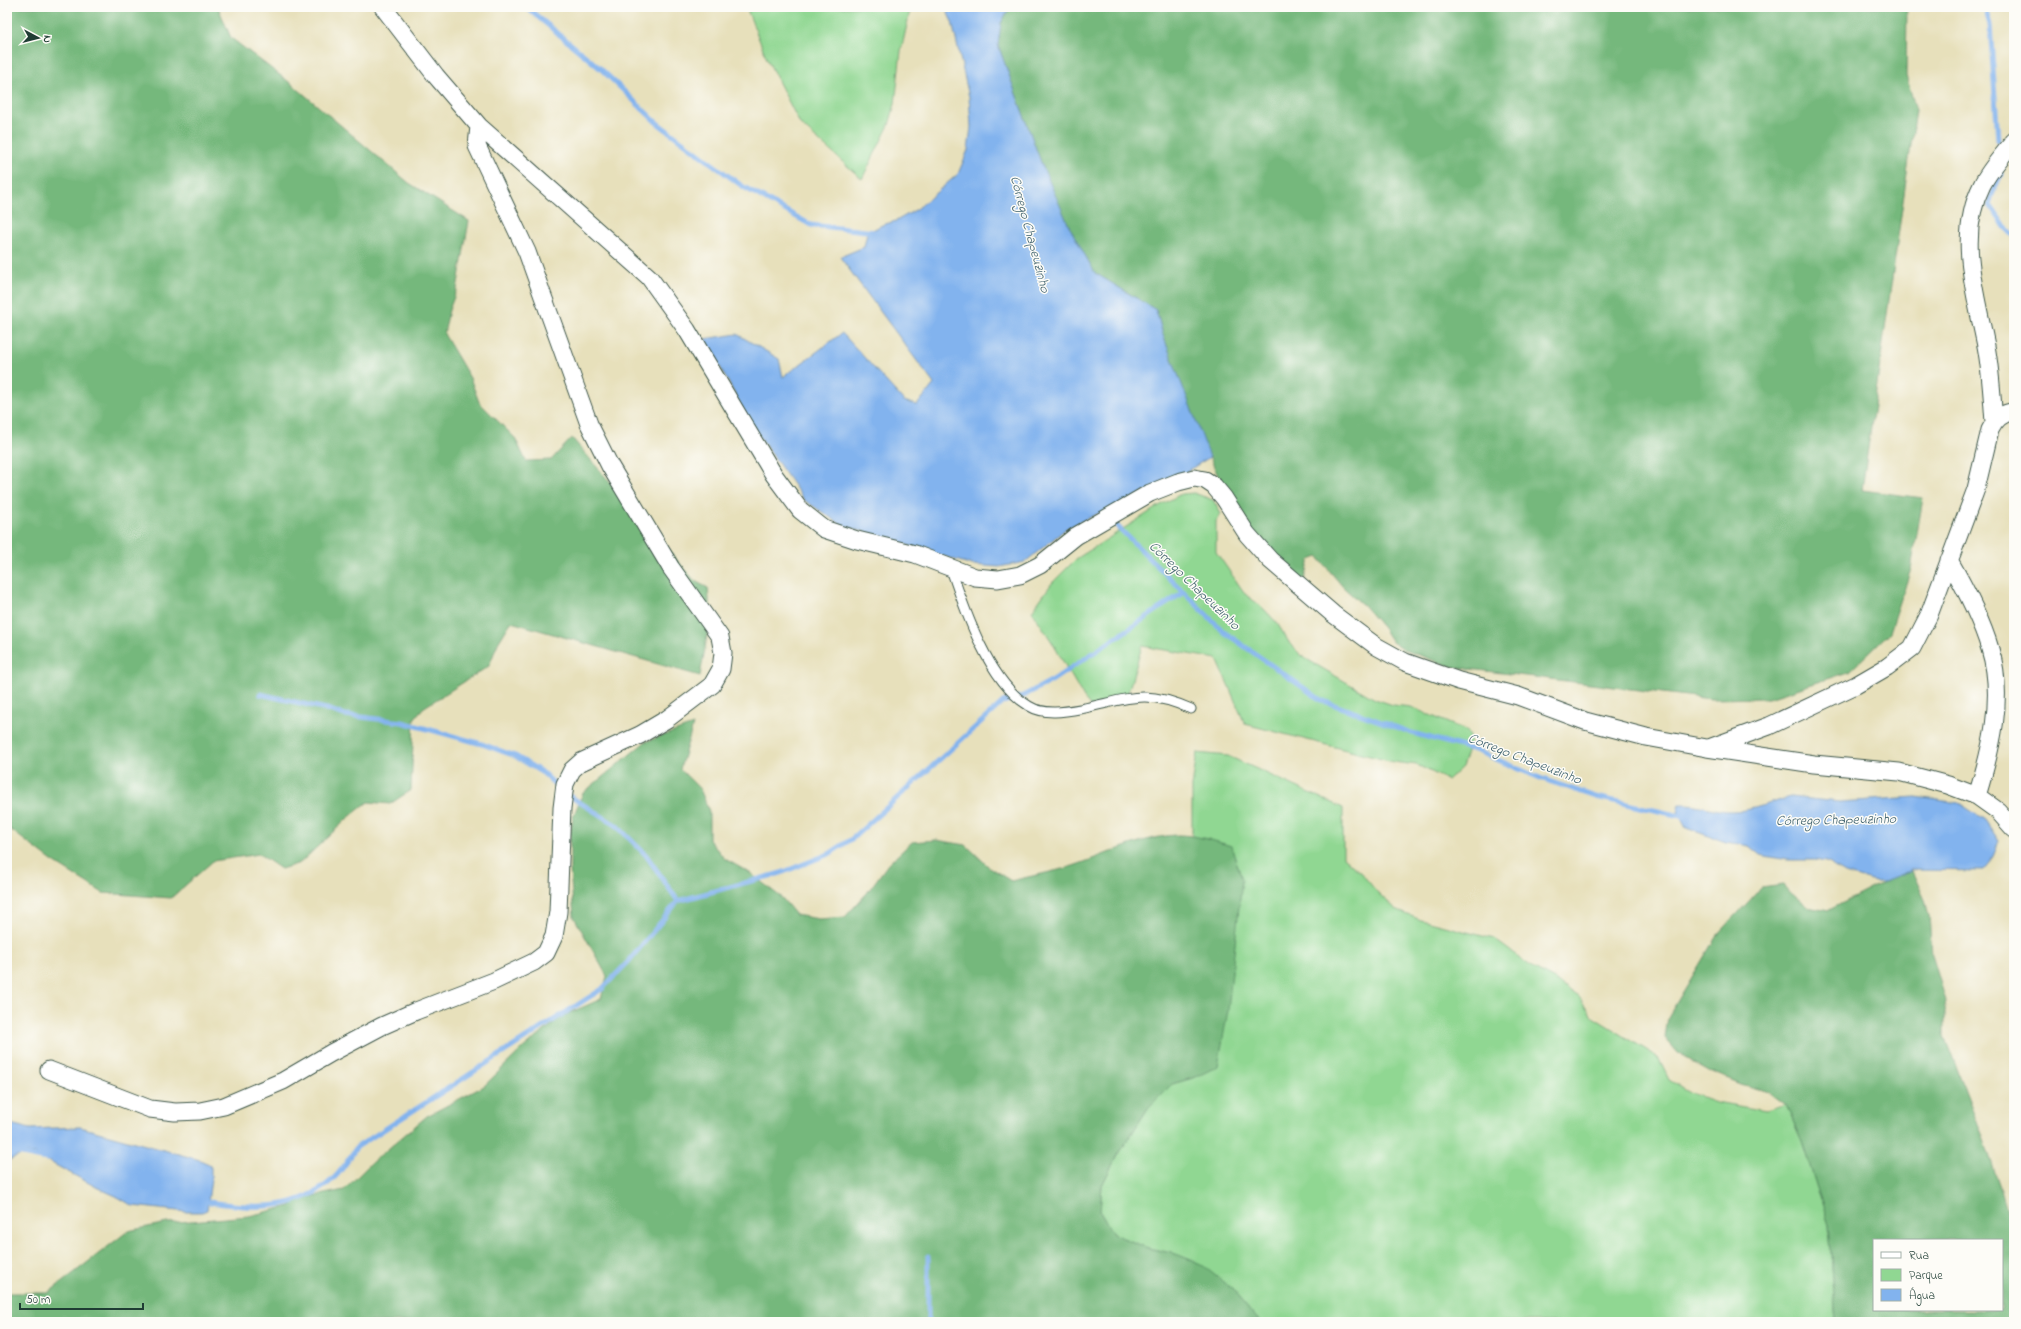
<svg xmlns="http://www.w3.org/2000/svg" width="2021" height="1329" viewBox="0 0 2021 1329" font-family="'Indie Flower',sans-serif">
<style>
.green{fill:#90d792;stroke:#588a63}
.forest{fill:#74b87c;stroke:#4a7a58;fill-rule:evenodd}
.water{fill:#82b3ee;stroke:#507891}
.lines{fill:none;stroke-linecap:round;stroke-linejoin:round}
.stream{stroke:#82b3ee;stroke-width:5}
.lane-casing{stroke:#3d5548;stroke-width:11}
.street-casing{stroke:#3d5548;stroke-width:19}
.lane{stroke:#fff;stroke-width:9}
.street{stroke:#fff;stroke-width:17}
.labels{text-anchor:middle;stroke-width:3;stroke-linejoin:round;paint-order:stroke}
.water-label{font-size:14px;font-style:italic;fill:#3d606c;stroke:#fdfcf7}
</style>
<rect width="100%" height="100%" fill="#fdfcf7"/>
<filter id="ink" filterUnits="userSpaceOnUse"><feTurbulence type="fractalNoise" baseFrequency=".025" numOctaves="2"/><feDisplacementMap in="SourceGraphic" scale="8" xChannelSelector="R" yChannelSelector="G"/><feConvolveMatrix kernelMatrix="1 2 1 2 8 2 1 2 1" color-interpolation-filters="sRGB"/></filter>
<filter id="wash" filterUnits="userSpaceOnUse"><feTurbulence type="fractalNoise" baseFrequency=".012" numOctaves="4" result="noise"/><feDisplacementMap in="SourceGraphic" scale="16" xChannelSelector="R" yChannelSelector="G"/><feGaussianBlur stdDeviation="0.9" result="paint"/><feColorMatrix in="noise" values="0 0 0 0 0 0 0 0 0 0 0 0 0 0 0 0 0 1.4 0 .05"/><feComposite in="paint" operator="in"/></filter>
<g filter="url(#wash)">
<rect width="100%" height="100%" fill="#e7e0bb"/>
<!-- green -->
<path class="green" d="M746 7H914L910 11 901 51 895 104 889 125 862 179 800 124 767 59Z
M1194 493 1213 500 1221 514 1216 521V552L1246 595 1261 606 1277 623 1290 644 1303 657 1375 699 1393 705 1411 707 1467 731 1471 739 1462 767 1448 780 1417 765 1393 762 1245 724 1217 659 1142 646 1127 696 1121 695 1093 709 1084 698 1052 642 1032 611 1052 583 1076 559 1159 506 1181 494Z
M1197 753 1228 756 1343 808V857L1362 874 1378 893 1398 911 1421 920 1494 939 1536 970 1558 982 1579 997 1593 1017 1658 1057 1669 1080 1691 1093 1716 1102 1766 1111 1786 1105 1802 1141 1829 1225 1836 1322H1260L1233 1290 1176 1254 1148 1248 1113 1234 1100 1212 1102 1185 1115 1160 1148 1108 1172 1084 1196 1077 1209 839 1192 837V787Z"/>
<!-- forest -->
<path class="forest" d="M7 7H218L231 38 293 85 409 183 469 221 457 289 449 310 444 334 470 378 479 402 515 438 526 461 551 460 572 438 695 581 708 588C712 618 705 647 700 676L511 622 498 643 489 666 423 708 414 719 411 790 390 804 368 802 348 818 300 863 281 869 259 854 213 861 171 898 103 893 52 861 7 827Z
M1010 7H1907L1906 76 1916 110 1862 490 1923 498 1911 569 1890 632 1849 672 1769 698 1711 699 1453 667 1404 650 1392 642 1383 628 1364 606 1343 587 1318 557 1310 560 1305 578 1299 582 1237 519 1204 444 1164 338 1156 310 1095 273 1069 228 1042 165 998 45 1001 23Z
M693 725 680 769 700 789 709 811V840L725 859 750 873 782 898 796 915 819 919 845 917 867 893 888 864 912 842 936 840 966 845 989 867 1011 881C1031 876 1053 872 1073 866 1106 855 1143 836 1178 835 1196 835 1215 841 1231 846L1242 879 1228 1010 1218 1066 1196 1077 1172 1084 1148 1108 1115 1160 1102 1185 1100 1212 1113 1234 1148 1248 1176 1254 1201 1264 1233 1290 1260 1322H7V1293H48L128 1231 167 1223 249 1216 290 1206 299 1199 344 1190 370 1164 427 1116 484 1086 523 1048 563 1016 601 999 607 976 574 917 570 869V837L573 817 583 793 645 742Z
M1912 871 1925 900 1929 916 1932 954 1946 1000 1944 1012V1036L1982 1134 2001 1190 2010 1221 2014 1229V1322H1836L1829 1225 1802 1141 1786 1105 1769 1092 1741 1084 1709 1071 1679 1054 1665 1038 1668 1017 1716 937 1761 888 1784 885 1791 893 1807 906 1829 910 1890 879ZM1874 1240H2002V1310H1874Z"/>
<!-- water -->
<path class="water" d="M945 7H1010L1001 23 998 45 1042 165 1070 228 1095 273 1156 310 1164 338 1210 457 1176 478 1067 528 1025 562 999 567 972 565 842 525 804 500 751 424 705 339 737 334 779 359 783 377 842 333 904 401 917 405 934 384 840 257 864 247 867 233 882 225 896 221 917 209 958 174 968 150 971 127 969 97 952 22Z
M1790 797 1840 802 1916 797 1959 803 1985 820 1999 841 1989 865 1984 871 1911 870 1912 871 1884 882H1875L1845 873 1827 862 1814 860H1787L1760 855 1749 846 1726 842 1686 828 1678 813 1680 804C1699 803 1715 812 1733 811 1753 811 1771 802 1790 797Z
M7 1123 30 1129 80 1127 200 1160 211 1165V1179L207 1210 202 1212H187L133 1206 116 1196 98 1188 35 1154 26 1153 7 1161Z"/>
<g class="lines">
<!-- stream -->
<path class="stream" d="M526 7 601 69 656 122 742 186 811 225 875 232
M1985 7 1990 25 1998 140
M2001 174 1991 197 1990 205 2005 227 2014 236
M1116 525 1224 632 1321 700 1412 733 1475 750 1540 778 1596 797 1685 817
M260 694 326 709 345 715 402 722 482 744 515 756 543 773 561 790
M568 795 616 825 646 855 678 901
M7 1151 47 1159
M202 1201C250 1208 298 1214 335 1177 344 1168 350 1156 357 1147L602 989 629 961 678 901 781 873 829 854 853 838 1003 702 1023 696 1053 680 1184 592
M928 1322V1257"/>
</g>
</g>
<g filter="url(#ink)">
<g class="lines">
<!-- lane casing -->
<g class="lane-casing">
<path id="lane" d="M951 569C965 611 989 682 1029 706 1045 716 1068 711 1085 708 1131 698 1145 689 1191 709"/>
</g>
<!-- street casing -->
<g class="street-casing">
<path id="street" d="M383 7 436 76 479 126 649 277 687 330 774 475 800 510 824 529 857 540 915 554 975 577 998 579 1020 575 1040 565 1076 536 1150 493 1178 482 1194 478 1205 480 1214 486 1224 498 1247 534 1270 560 1333 614 1376 646 1405 662 1459 681 1518 696 1585 721 1646 737 1707 748 1814 764 1899 772 1948 785 1977 796 1998 811 2014 829
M1994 422C1992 397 1991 372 1986 346 1976 294 1956 236 1982 185 1990 169 2003 155 2014 141
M1949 560C1965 588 1981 618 1990 649 2005 697 1991 750 1977 796
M1709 748 1769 726 1856 685 1887 667 1912 648 1929 615 1976 489 1990 430C1995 420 2002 412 2014 412
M49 1070 150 1109 175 1112 200 1111 224 1106 283 1081 331 1053 382 1026 416 1011 494 981 534 962 546 953 554 936 558 912 562 808 565 784 572 770 581 762 640 735 667 719 712 685 721 669 723 653 720 637 671 568 610 466 589 424 527 252 477 146 479 126"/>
</g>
<!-- lane -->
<use href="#lane" class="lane"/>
<!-- street -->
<use href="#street" class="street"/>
</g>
</g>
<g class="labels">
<!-- water labels -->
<g class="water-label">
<text transform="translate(1031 234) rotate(75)" y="5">Córrego Chapeuzinho</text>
<text transform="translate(1195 585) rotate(44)" y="5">Córrego Chapeuzinho</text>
<text transform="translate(1525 758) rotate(21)" y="5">Córrego Chapeuzinho</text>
<text transform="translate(1836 819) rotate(-1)" y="5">Córrego Chapeuzinho</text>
</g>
</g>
<!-- margin -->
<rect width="2021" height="1329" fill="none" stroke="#fdfcf7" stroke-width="24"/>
<!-- legend -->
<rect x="1873" y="1239" width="130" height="72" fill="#fdfcf7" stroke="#a4b0a9"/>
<rect x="1881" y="1252" width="20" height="6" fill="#ffffff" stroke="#a4b0a9"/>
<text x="1909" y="1259" font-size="12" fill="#1f3d34">Rua</text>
<rect x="1881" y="1269" width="20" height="12" fill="#90d792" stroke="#a4b0a9"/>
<text x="1909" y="1279" font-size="12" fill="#1f3d34">Parque</text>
<rect x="1881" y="1289" width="20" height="12" fill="#82b3ee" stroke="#a4b0a9"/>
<text x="1909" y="1299" font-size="12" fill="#1f3d34">Água</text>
<!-- north arrow -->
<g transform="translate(38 38) rotate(97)" stroke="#fdfcf7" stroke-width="3" paint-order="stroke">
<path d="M0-3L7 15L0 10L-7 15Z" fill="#1f3d34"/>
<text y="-6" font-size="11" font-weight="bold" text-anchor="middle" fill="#1f3d34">N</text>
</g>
<!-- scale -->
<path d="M20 1303v6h123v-6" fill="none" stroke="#1f3d34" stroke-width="2"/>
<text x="26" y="1303" font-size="12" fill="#1f3d34" stroke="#fdfcf7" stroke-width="3" paint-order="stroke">50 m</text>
</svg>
